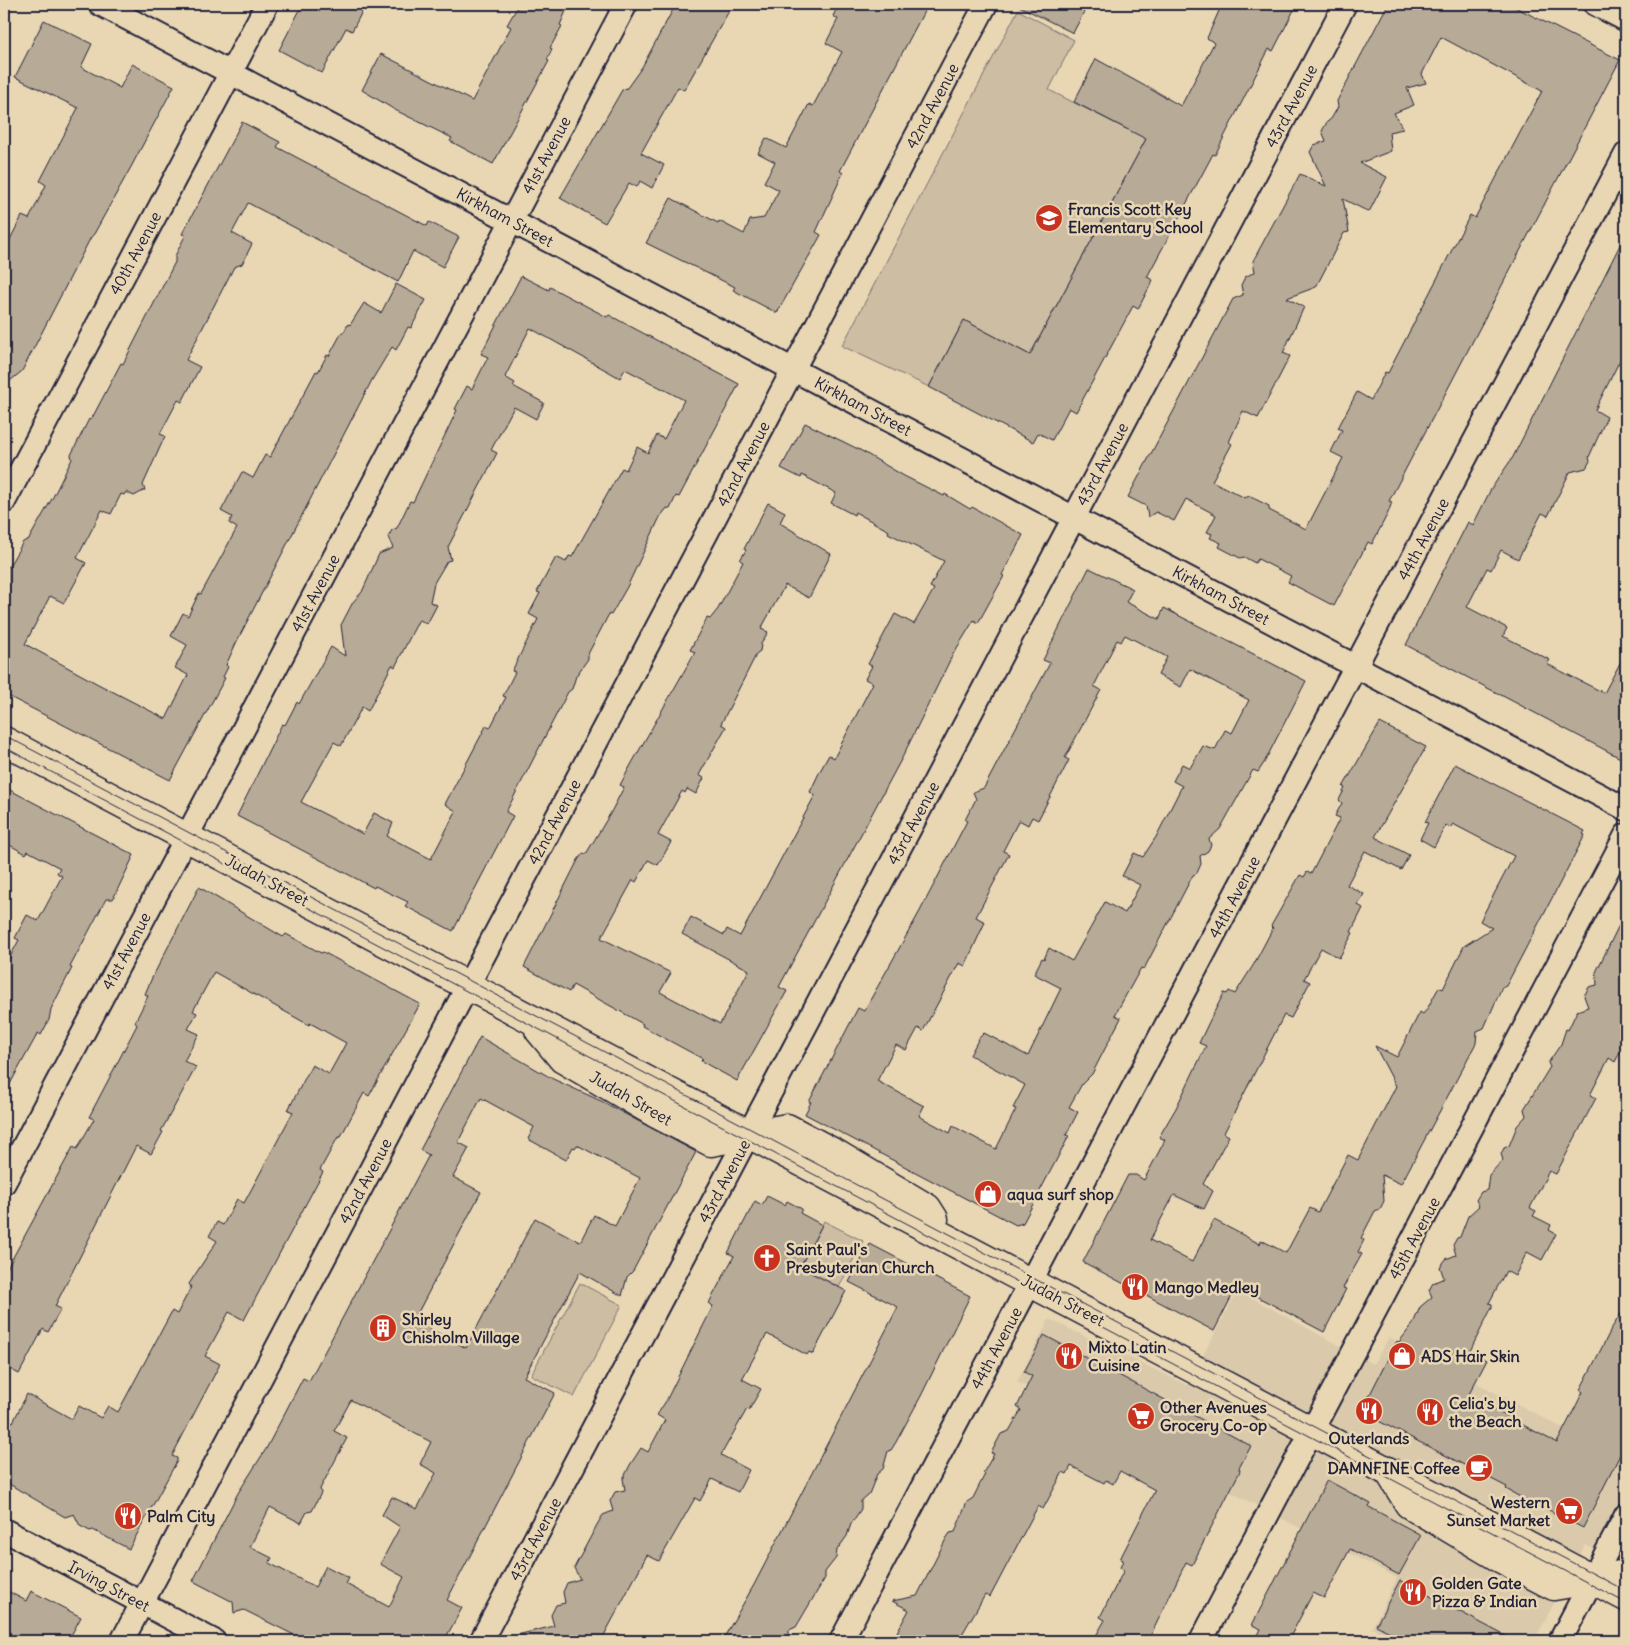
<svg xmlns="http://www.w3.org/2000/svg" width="1630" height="1645" viewBox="0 0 1630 1645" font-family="Delius,sans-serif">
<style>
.built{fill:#dacaab}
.green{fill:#ccbda3;stroke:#77706f}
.building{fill:#b7aa96;stroke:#22223b;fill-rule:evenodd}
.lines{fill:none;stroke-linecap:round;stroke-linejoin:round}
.minor-casing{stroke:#22223b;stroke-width:26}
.tertiary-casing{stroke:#22223b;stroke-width:31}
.minor{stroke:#e9d7b4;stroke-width:22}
.tertiary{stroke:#e9d7b4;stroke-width:28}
.tram{stroke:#22223b;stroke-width:1}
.labels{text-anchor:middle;stroke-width:5;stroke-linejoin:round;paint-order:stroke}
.street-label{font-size:16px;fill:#22223b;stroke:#e9d7b4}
.poi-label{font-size:16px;font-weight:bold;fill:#22223b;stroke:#e9d7b4;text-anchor:start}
</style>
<rect width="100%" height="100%" fill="#e9d7b4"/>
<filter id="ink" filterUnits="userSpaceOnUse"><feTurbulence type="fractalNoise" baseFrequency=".02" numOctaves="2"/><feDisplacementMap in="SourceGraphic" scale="10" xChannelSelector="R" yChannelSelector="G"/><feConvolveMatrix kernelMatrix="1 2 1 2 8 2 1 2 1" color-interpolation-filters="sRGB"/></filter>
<g filter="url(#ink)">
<!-- built -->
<path class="built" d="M1238 1290 1373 1364 1389 1337 1626 1461V1565L1585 1545 1534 1641H1396L1372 1628 1397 1578 1017 1382 1049 1319 1187 1385Z"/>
<!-- green -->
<path class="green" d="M1018 10 1074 40 1049 90 1126 129 1148 86 1168 98 1030 355 964 320 929 387 842 346Z
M824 1221 863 1241 839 1287 794 1264 813 1243Z
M580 1283 622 1305 574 1397 531 1375Z"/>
<!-- building -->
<path class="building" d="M303 4H366L352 31 346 28 322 73 279 50Z
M519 4H569L560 25 562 26 550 48 552 49 547 60 549 61 493 164 450 141 452 138 395 110 362 90 381 54 472 101 511 27 507 25Z
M676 4H733L684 90 678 87 641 153 664 165 652 188 640 181 637 187 629 183 605 223 560 198 622 90 627 88 642 67Z
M839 4H928L840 171 843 173 816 232 821 235 777 313 733 290 735 287 646 243 671 198 718 223 719 221 744 234 750 220 764 218 779 190 764 182 775 162 758 153 766 138 786 148 809 104 813 106 842 52 826 43 838 19 833 16Z
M1015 4H1088L1073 33Z
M1222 4H1297L1273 51 1269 49 1224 137 1215 155 1213 154 1147 277 1153 280 1138 309 1133 306 1076 412 1069 408 1052 440 1038 433 1033 442 929 387 964 320 1030 355 1146 139 1074 102 1096 59 1181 106 1214 43 1207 38Z
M1388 4H1509L1620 60 1389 501 1392 502 1388 513 1372 544 1368 542 1334 606 1288 582 1291 576 1258 559 1255 563 1244 557 1240 558 1219 547 1221 543 1210 538 1212 534 1207 532 1216 515 1186 499 1174 521 1156 512 1148 517 1146 506 1128 497 1233 299 1243 295 1241 285 1245 277 1255 272 1253 261 1300 174 1326 186 1310 152 1314 145 1326 141 1322 131 1327 122 1331 119 1338 107 1337 101ZM1441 37 1542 91 1475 218 1470 215 1388 373 1385 372 1371 400 1357 392 1338 428 1342 430 1331 452 1343 458 1306 529 1269 510V506L1249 496 1245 498 1212 481 1232 444 1229 442 1243 411 1258 418 1290 356 1283 353 1304 307 1287 298 1316 287 1344 233 1349 232 1343 199 1369 212 1387 177 1360 163 1391 151 1389 132 1403 129 1394 113 1414 105 1407 88 1426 83 1422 74Z
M44 20 92 44 81 67 120 88 132 64 174 86 131 167 94 234 91 237 22 371 4 386V251L22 216 29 219 46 185 40 181 78 108 15 77Z
M242 122 280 142 277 147 427 226 429 222 459 237 443 267 413 251 398 282 248 203 232 233 252 244 242 264 234 267 186 360 200 367 182 402 178 400 160 434 165 436 143 485 145 490 134 496 126 492 124 495 121 494 111 514 102 510 77 558 86 563 64 603 50 596 25 644 98 684 166 719 188 675 175 668 187 645 171 636 183 613 188 616 199 593 201 594 237 528 229 523 232 517 221 511 242 472 253 478 265 455 270 457 316 371 318 372 327 355 329 356 342 332H344L348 324 350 325 364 303 381 313 396 284 426 300 411 328 408 327 396 350 392 347 372 380 237 641 226 665 228 667 223 677 225 678 170 780 4 694V568L9 566 23 542 29 539 53 497 72 459 71 455 89 419 91 420 121 363 123 364 175 262V256L184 238 185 235 182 234Z
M1626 233V348L1595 410 1607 417 1589 457 1590 461 1586 468 1570 472 1548 516 1542 513 1518 559 1501 550 1491 570 1487 568 1467 607 1507 628 1503 636 1550 660 1547 664 1604 693 1626 652V761L1406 645 1468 522 1473 525 1491 489 1513 457Z
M521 276 549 290 550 287 607 317 609 315 739 384 679 497 676 496 670 509 667 508 660 517 627 587 611 615 609 614 588 654V659L576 676 572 689 568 692 506 812 513 816 453 931 405 906 408 902 375 886 374 888 237 816 282 724 285 725 297 702 299 704 331 647 345 656 341 625 353 602 362 592 379 554 393 548 388 537 392 530 397 528 410 501 413 502 457 410 455 409 467 386 472 389 488 357 481 354ZM530 328 620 378 625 369 684 400 664 439 657 435 648 453 637 447 626 470 622 468 572 557 569 556 566 562 556 557 537 592 540 593 529 614 538 619 512 671 515 672 503 696 506 697 490 728 486 726 445 804 456 811 431 859 387 836 393 823 374 813 363 834 301 802 334 742 341 746 362 707 368 711 392 665 395 667 418 621 420 620 427 624 437 605 430 602 434 583 447 561 451 560 448 547 497 453 491 450 514 407 536 419 544 403 513 386 515 383 505 377Z
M805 423 860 450 904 476 944 496 945 494 970 509 972 507 1023 535 1002 575 1004 576 978 623 974 620 952 656 903 756 779 987 787 991 737 1081 701 1061 703 1059 642 1026 643 1024 573 985 569 992 524 967 578 860 583 853 586 854 610 814 624 787 620 785 632 763 695 652 690 650 707 618 710 619 718 609 743 562 740 560 746 550 744 549 768 503 785 512 780 523 831 554 809 598 785 585 761 629 768 632 761 644 760 651 757 653 721 724 726 727 699 775 704 778 696 794 687 789 685 793 682 791 658 835 671 842 661 860 658 865 648 860 636 882 633 880 601 938 671 973 660 992 720 1024 749 970 682 934 691 917 724 935 727 929 740 936 815 795 810 792 820 771 829 755 834 758 873 683 865 679 872 666 868 664 895 614 914 624 934 589 930 587 944 561 888 533 889 531 855 512 854 515 831 503 836 493 802 475 801 478 781 468Z
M1089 568 1133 589 1126 602 1159 619 1164 608 1306 681 1264 763 1258 772 1253 770 1220 829 1209 839 1211 845 1208 851 1200 856 1201 864 1197 873 1193 875 1144 969 1141 968 1115 1015 1121 1018 1110 1039 1092 1074 1082 1084 1069 1107 1078 1112 1066 1135 1069 1136 1023 1223 1016 1225 805 1114 811 1102H809L858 1008 864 1011 919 913 967 821 965 820 976 799 973 792 984 788 1050 663 1043 660ZM1125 635 1167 657 1158 675 1181 687 1190 669 1249 700 1232 733 1225 730 1215 750 1203 746 1190 768 1182 764 1173 781 1182 786 1156 837 1143 857 1134 853 1122 876 1140 885 1125 913 1105 902 1072 961 1049 948 1044 959 1042 958 1034 974 1061 988 1028 1056 984 1033 979 1038 970 1055 1025 1085 1013 1108 1016 1109 996 1149 953 1126 950 1133 919 1116 924 1106 877 1081 896 1045 906 1050 918 1028 923 1031 959 963 965 966 985 922 976 917 1009 854 1003 851 1019 820 1028 825 1032 817 1038 820 1069 760 1065 758 1101 690 1094 686 1117 640 1121 642Z
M1380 723 1426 747 1375 837 1409 855 1401 870 1365 851 1347 885 1364 894 1358 905 1363 908 1351 932 1353 933 1339 958 1321 948 1304 979 1310 982 1291 1018 1284 1015 1224 1133 1229 1136 1203 1184 1213 1191 1204 1209 1174 1195 1150 1240 1192 1262 1214 1220 1260 1244 1261 1240 1286 1253 1310 1208 1318 1212 1348 1155 1358 1160 1396 1086 1375 1046 1397 1057 1420 1012 1423 1014 1427 1009 1439 987 1443 989 1464 946 1492 928 1480 921 1514 856 1453 824 1450 828 1446 825 1434 847 1420 839 1428 823 1425 822 1455 764 1585 831 1583 834 1585 835 1506 986 1502 987 1484 1028 1477 1031 1476 1043 1401 1184 1382 1175 1384 1201 1380 1209 1375 1211 1361 1238 1364 1240 1358 1252 1362 1254 1343 1288 1346 1289 1324 1332 1237 1286 1214 1331 1146 1295 1144 1298 1124 1287 1126 1285 1083 1262 1128 1175H1136L1144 1180 1165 1140 1159 1137 1176 1108 1206 1046 1199 1043 1210 1020 1224 993 1227 994 1229 991 1235 994 1254 964 1273 928 1271 926 1300 875 1304 877 1307 872 1311 874 1340 818 1335 816 1342 803 1339 800 1345 788 1343 787Z
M4 787 134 855 113 899H106L70 967 72 968 51 1009 49 1020 41 1035 38 1033 4 1095V968L19 940 15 938 27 915 38 921 62 876 57 873 60 868 28 851 26 854 4 842Z
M199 887 283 937 286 934 321 953 323 952 420 1004 369 1096 364 1093 340 1138 338 1137 320 1170 323 1172 244 1320 229 1312 205 1356 220 1364 172 1456 177 1458V1461L129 1549 93 1530 90 1531 80 1526 74 1514 65 1517 4 1481V1431L9 1421 13 1422 27 1394 72 1419 79 1406 101 1418 108 1406 118 1412 172 1311 177 1314 191 1287 189 1284 217 1241 209 1236 217 1222 223 1225 237 1199 244 1203 293 1112 288 1110 312 1065 329 1074 346 1043 310 1023 309 1025 214 972 193 1011 197 1013 188 1029 199 1034 184 1061 196 1067 161 1131 163 1132 151 1154 136 1146 55 1306 61 1309 48 1332 43 1329 19 1374 4 1366V1274L73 1147 77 1149 94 1119 89 1117 137 1025 135 1022 148 996 145 994 151 980Z
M1626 911V1055L1620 1052 1615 1062 1609 1058 1590 1095 1596 1098 1556 1174 1549 1171 1530 1208 1536 1211 1533 1216 1551 1225 1549 1230 1556 1234 1542 1260 1527 1252 1515 1276 1506 1271 1489 1303 1492 1304V1307L1470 1351 1487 1360 1468 1396 1557 1443 1583 1392 1580 1390 1613 1326 1626 1306V1443L1583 1528 1545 1508 1529 1502 1506 1489 1507 1487 1361 1412 1397 1341 1399 1342 1413 1324 1420 1307 1432 1297 1429 1290 1433 1283 1444 1278 1440 1267 1446 1259 1456 1255 1453 1245 1457 1238 1460 1237 1468 1216 1479 1206 1476 1200 1481 1192 1487 1190 1489 1175 1503 1160 1501 1154 1504 1148 1509 1146 1517 1126 1526 1116 1524 1109 1550 1067 1548 1063 1561 1044 1566 1029 1568 1030 1577 1011 1588 1007 1584 996 1589 987 1597 985 1596 972Z
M480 1037 553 1079 601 1101 696 1152 633 1271 627 1277 622 1296 580 1272 524 1377 555 1393 447 1600 462 1608 444 1641H306L244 1610 234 1613 233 1602 193 1581 238 1493 266 1449 303 1378 309 1381 429 1155 420 1150ZM481 1098 534 1127 528 1139 566 1160 573 1147 575 1148 577 1145 640 1178 615 1226 594 1215 580 1242 535 1218 466 1348 414 1320 481 1192 453 1177 469 1148 458 1142ZM351 1400 431 1442 420 1464 436 1473 417 1509 392 1497 382 1515 400 1527 380 1564 404 1577 389 1607 346 1584 349 1578 326 1566 315 1587 269 1563 272 1558 250 1547 270 1507 301 1523 307 1512 312 1511 321 1493 320 1489 347 1438 334 1431Z
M767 1196 785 1205 787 1201 802 1209 800 1213 822 1225 800 1267 846 1291 813 1354 809 1352 807 1355 767 1334 742 1379 761 1389 749 1410 747 1409 721 1455 749 1470 738 1492 712 1479 700 1501 695 1498 659 1561 647 1555 601 1641H518L517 1635 554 1626 551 1615 556 1605 565 1603 563 1592 567 1583 580 1579 574 1568 598 1523 603 1515 613 1511 610 1501 615 1492 625 1490 623 1479 630 1465 641 1448 648 1452 665 1420 657 1415 666 1401 713 1306 709 1303 734 1256 728 1253 755 1201 762 1205Z
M870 1244 970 1296 921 1396 896 1442 891 1450 888 1451 883 1469 877 1474 869 1494 861 1501V1509L851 1524 847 1536 837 1550 836 1558 825 1572V1578L796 1627 789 1630V1641H722L755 1583 898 1307 849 1282Z
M1044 1335 1251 1446 1239 1468 1240 1471 1192 1565 1186 1562 1148 1641 1142 1638 1139 1641H1093L1105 1620 1100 1617 1124 1570 1120 1568 1123 1560 1120 1559 1155 1490 1120 1471 1113 1484 1106 1480 1104 1483 1071 1466 1067 1474 1063 1472 1043 1509 1038 1506 990 1597 985 1595 958 1641H895L899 1634 897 1632 909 1610 892 1601 917 1596 946 1539 950 1533 955 1532 967 1502 973 1498 985 1474 983 1473 994 1454 991 1453 1001 1434 1009 1431 1021 1410 1017 1407 1032 1376 1024 1372Z
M1327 1480 1371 1504 1369 1507 1421 1535 1399 1575 1350 1549 1324 1598 1313 1593 1288 1641H1255L1261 1629 1252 1625Z
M1400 1580 1515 1641H1407L1376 1625Z
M4 1589 26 1601 31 1591 81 1617 68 1641H18L4 1634Z"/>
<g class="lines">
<!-- minor casing -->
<g class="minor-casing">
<path id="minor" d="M100 4 1626 809
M1595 4 1626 20
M4 502 267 4
M4 1183 626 4
M4 1530 214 1641
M122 1641 986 4
M481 1641 1345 4
M841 1641 1626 154
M1201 1641 1626 835
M1560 1641 1626 1515"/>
</g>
<!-- tertiary casing -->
<g class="tertiary-casing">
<path id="tertiary" d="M4 741 1626 1597
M539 1030 563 1059 655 1113 711 1142 787 1128 838 1155 927 1208 934 1219
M1390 1473 1409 1504 1498 1557 1554 1586 1626 1574"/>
</g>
<!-- minor -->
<use href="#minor" class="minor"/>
<!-- tertiary -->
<use href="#tertiary" class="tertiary"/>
<!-- tram -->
<path class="tram" d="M4 735 1626 1591
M4 747 1626 1603"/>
</g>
</g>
<!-- icons -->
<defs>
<g id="school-disc" transform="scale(1.4375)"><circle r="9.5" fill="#c8321e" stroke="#e9d7b4"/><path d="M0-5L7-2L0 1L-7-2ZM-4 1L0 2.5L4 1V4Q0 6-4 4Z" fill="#fff"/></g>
<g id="shop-disc" transform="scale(1.4375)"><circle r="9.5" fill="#c8321e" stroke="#e9d7b4"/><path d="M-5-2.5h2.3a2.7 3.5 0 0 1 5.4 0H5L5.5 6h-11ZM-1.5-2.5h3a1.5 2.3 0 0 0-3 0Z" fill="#fff"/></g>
<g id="church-disc" transform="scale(1.4375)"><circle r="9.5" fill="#c8321e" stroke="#e9d7b4"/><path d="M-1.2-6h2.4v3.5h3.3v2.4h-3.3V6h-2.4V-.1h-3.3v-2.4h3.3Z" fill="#fff"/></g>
<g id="restaurant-disc" transform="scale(1.4375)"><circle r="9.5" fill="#c8321e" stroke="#e9d7b4"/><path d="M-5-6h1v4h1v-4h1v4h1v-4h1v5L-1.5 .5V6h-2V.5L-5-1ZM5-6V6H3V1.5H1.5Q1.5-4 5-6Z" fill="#fff"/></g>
<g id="building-disc" transform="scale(1.4375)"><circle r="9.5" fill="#c8321e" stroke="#e9d7b4"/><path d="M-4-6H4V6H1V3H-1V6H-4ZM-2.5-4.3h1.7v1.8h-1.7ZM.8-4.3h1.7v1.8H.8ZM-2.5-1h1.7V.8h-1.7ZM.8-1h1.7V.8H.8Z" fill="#fff"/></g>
<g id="supermarket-disc" transform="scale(1.4375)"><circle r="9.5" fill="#c8321e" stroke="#e9d7b4"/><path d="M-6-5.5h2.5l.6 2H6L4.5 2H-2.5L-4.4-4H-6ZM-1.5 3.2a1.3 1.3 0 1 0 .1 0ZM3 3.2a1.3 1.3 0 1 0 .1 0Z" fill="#fff"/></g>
<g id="cafe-disc" transform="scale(1.4375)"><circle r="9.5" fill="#c8321e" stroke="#e9d7b4"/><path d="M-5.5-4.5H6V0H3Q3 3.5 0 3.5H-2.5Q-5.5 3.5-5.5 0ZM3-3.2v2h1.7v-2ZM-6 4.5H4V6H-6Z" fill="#fff"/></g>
</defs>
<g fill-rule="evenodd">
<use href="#school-disc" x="1049" y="218"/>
<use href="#shop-disc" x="988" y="1194"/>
<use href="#church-disc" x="767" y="1258"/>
<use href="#restaurant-disc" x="1135" y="1287"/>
<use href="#building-disc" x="383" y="1328"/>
<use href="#restaurant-disc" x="1069" y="1356"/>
<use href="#shop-disc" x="1402" y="1356"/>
<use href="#restaurant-disc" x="1369" y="1411"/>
<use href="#restaurant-disc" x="1430" y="1412"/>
<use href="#supermarket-disc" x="1141" y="1416"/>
<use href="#cafe-disc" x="1479" y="1468"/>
<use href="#supermarket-disc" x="1569" y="1511"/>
<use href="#restaurant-disc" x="128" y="1516"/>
<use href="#restaurant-disc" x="1413" y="1592"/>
</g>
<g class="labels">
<!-- street labels -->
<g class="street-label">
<text transform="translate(932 106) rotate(-62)" y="6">42nd Avenue</text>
<text transform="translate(1291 106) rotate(-62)" y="6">43rd Avenue</text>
<text transform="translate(546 155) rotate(-62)" y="6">41st Avenue</text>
<text transform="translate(505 217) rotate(28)" y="6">Kirkham Street</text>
<text transform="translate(135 253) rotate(-62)" y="6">40th Avenue</text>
<text transform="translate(863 406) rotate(28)" y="6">Kirkham Street</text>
<text transform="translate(743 464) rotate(-62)" y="6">42nd Avenue</text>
<text transform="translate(1102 464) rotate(-62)" y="6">43rd Avenue</text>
<text transform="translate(1423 539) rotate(-62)" y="6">44th Avenue</text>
<text transform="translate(315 593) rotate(-62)" y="6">41st Avenue</text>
<text transform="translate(1221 595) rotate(28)" y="6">Kirkham Street</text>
<text transform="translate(554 822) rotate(-62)" y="6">42nd Avenue</text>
<text transform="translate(913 823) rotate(-62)" y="6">43rd Avenue</text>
<text transform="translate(267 880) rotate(28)" y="6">Judah Street</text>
<text transform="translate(1234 897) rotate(-62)" y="6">44th Avenue</text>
<text transform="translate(126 951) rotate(-62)" y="6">41st Avenue</text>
<text transform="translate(631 1098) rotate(30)" y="6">Judah Street</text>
<text transform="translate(365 1181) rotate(-62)" y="6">42nd Avenue</text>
<text transform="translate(724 1181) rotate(-62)" y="6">43rd Avenue</text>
<text transform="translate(1414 1238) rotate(-62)" y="6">45th Avenue</text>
<text transform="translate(1063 1300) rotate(28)" y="6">Judah Street</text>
<text transform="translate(996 1348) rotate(-62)" y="6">44th Avenue</text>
<text transform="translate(535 1539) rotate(-62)" y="6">43rd Avenue</text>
<text transform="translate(109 1586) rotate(28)" y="6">Irving Street</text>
</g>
<!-- poi labels -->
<g class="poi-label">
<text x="1068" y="215">Francis Scott Key<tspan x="1068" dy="18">Elementary School</tspan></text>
<text x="1007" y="1200">aqua surf shop</text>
<text x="786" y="1255">Saint Paul's<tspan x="786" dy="18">Presbyterian Church</tspan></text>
<text x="1154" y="1293">Mango Medley</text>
<text x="402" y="1325">Shirley<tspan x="402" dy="18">Chisholm Village</tspan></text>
<text x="1088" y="1353">Mixto Latin<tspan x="1088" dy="18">Cuisine</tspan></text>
<text x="1421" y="1362">ADS Hair Skin</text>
<text x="1449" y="1409">Celia's by<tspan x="1449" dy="18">the Beach</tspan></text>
<text x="1160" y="1413">Other Avenues<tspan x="1160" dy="18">Grocery Co-op</tspan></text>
<text x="1369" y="1444" text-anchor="middle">Outerlands</text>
<text x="1460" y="1474" text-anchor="end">DAMNFINE Coffee</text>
<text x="1550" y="1508" text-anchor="end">Western<tspan x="1550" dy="18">Sunset Market</tspan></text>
<text x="147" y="1522">Palm City</text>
<text x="1432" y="1589">Golden Gate<tspan x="1432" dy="18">Pizza &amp; Indian</tspan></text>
</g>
</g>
<!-- margin -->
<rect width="1630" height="1645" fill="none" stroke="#e9d7b4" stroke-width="20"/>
<rect x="10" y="10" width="1610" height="1625" fill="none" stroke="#22223b" stroke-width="2" filter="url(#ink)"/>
</svg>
